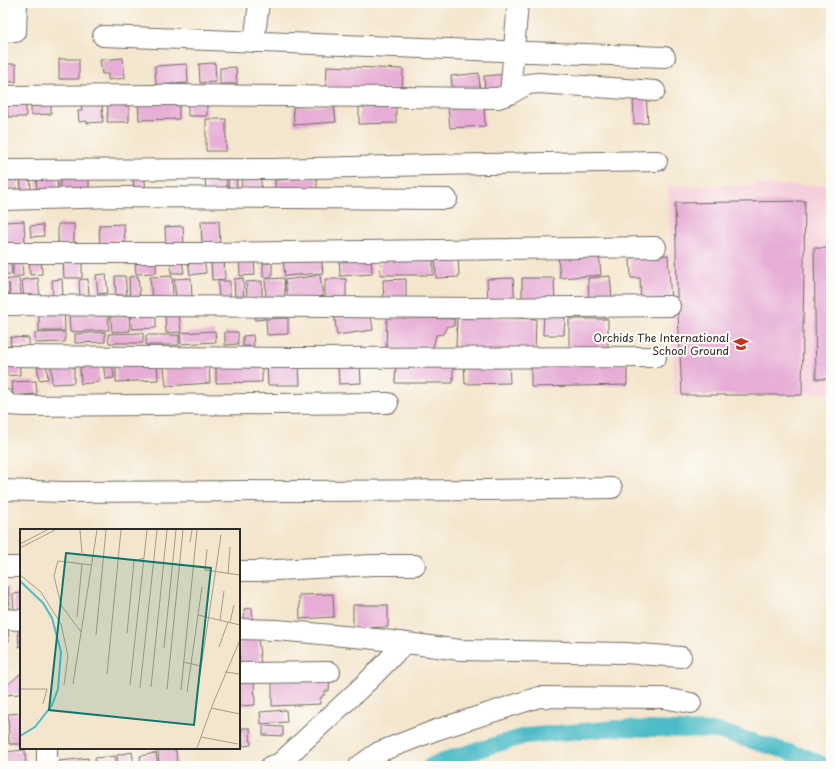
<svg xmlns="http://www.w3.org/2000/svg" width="834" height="769" viewBox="0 0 834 769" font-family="'Playpen Sans',sans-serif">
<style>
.built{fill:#f5cfdc}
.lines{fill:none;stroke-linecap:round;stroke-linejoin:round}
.canal{stroke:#4ebcc8;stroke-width:16}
.building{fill:#e7add6}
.minor-casing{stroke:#716c64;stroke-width:22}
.minor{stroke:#fff;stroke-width:20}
.labels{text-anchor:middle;stroke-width:4;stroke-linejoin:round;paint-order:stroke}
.poi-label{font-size:11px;fill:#2b2b2b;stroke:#fdfcf7;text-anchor:end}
.inset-river{fill:none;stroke:#4ebcc8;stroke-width:2}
.inset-road{fill:none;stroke:#a49b8c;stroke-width:1}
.view{fill:#0f766e;fill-opacity:0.15;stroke:#0f766e;stroke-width:2}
.inset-edge{fill:none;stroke:#2b2b2b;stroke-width:2}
</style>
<rect width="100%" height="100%" fill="#fdfcf7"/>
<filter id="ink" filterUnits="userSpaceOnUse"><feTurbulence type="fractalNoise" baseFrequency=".025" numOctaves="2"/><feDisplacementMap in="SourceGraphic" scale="8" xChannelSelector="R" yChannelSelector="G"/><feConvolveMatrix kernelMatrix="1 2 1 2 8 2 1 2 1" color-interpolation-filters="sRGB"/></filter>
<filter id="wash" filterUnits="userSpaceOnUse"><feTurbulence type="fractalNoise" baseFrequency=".012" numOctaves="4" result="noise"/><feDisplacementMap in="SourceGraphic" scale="16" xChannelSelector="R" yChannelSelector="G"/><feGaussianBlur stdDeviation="0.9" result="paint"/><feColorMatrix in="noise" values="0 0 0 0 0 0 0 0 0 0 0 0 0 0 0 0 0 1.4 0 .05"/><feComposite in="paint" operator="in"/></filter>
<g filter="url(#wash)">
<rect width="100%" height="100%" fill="#f4e6cd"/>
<!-- built -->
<path class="built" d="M831 185V393L674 395 668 186Z"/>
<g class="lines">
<!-- canal -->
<path class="canal" d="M430 766 444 760 525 736 617 728 718 731 806 757 826 766"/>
</g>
<g id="blocks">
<!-- building -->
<path class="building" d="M123 58 125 78 108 80V74H102L100 60Z
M59 59H79V79H59Z
M215 63 216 82 200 83 199 64Z
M3 64H16V82H3Z
M187 64 188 83 156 85 155 66Z
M327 66 403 69 402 90 326 87Z
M236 67 237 84H220V68Z
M479 73 480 91 453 94 451 76Z
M508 74 509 91 485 93 484 76Z
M646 95 648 123 634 124 633 96Z
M188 97H207V116H188Z
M51 98V114L31 115V99Z
M7 99H26V117H8Z
M179 101V119L139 120 138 102Z
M102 103 103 122 87 123V121L79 122 78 111H82L81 104Z
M396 104V123L359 124V105Z
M108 105 129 106V122H107Z
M334 105 336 122 294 125 293 107Z
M484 107 485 126 450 128 448 108Z
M206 119H226V151H206Z
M3 143H5V158H3Z
M3 172H17L16 191H3Z
M226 172 227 193 206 194 205 173Z
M236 172 237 190H229L228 173Z
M20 173H30L31 191H21Z
M133 173H144L146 191 134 192Z
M260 173 262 192 242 193 241 174Z
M60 174 89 175V193H60Z
M36 176H57L58 193 37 194Z
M317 178V195L275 197V180Z
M805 201 802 395H682L677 293 675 203Z
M24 221 25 244 3 245V222Z
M201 221H219L220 243H202Z
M58 224H74V245H58Z
M124 224 125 246 100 247 99 225Z
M43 225 44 236 31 237 30 226Z
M183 226 184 247 166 248 165 227Z
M814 248H831V379H816Z
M599 253 601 275 560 278 558 256Z
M371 254 372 274 340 276 339 256Z
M321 255 323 273 285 276 283 259Z
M381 255H433V275H380Z
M458 255 459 277 436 278 435 256Z
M668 255 671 301 641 303 640 278H631L630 258Z
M10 256 12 274 3 275V257Z
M41 256 42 274 30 275 29 257Z
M239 257H254L255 275 240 276Z
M224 258 225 279 212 280 211 259Z
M22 259 23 276H13V260Z
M63 259H82V278H64Z
M204 259 206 273 190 275 188 261Z
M171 260 182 261 184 273H171Z
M156 262V273L136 274 135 264Z
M263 263H272V277H263Z
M106 274 108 293 98 294 96 275Z
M320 275 323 297 288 301 285 280Z
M115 276H125L127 295H116Z
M138 276 140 297H130L129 277Z
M172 276 173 298 152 299 150 277Z
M610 276 612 299 589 301 588 278Z
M19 278 22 301 11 303 9 283V301H3V280Z
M38 278 40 299 24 301 22 280Z
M191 278 192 298 176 299 174 279Z
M243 278 244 300H235L234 279Z
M284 278 285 299 266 300 265 279Z
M513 278 515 302 488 304 487 279Z
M522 278H554L555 302 522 303Z
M62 279 63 298H53L52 280Z
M88 279 89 297H80L79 280Z
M325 279H346V300H325Z
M406 279V304L384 305 383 280Z
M218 281H230V301H219Z
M262 281V297L247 298 246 282Z
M39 306H64L65 331H39Z
M370 308 373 330 337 335 334 313Z
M129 310 130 331 112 332 110 311Z
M131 310H156V328L132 329Z
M108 312 109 330 70 332 69 314Z
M165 312H179L181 332 166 333Z
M544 312 565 313 564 335H543Z
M264 313 265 319 255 320 254 314Z
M457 315 536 319 535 354 456 350Z
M387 317 454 319V326H447L443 334 436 335 432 352 386 350Z
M288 318V334L267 335 266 319Z
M569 319H608V349H569Z
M215 331 216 342 181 344 180 333Z
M65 332V342L35 343V333Z
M105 332V342L75 343V334Z
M225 332H238V344L225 345Z
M143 333V343H109L108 334Z
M3 335H4L5 344H3Z
M146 335H179V345H146Z
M253 335 254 346H243V336Z
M11 337 29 338V347L10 346Z
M19 356 20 375 3 376V357Z
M112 360 114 378 105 379 103 361Z
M509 360 510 383 465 384 464 361Z
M46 362 48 379 39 380 37 363Z
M360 362 361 383 339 384 338 364Z
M396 362H453V383H395Z
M262 363V382L216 383V364Z
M299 363 300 385H268L267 364Z
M157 364 158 380 116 382V365Z
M627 364V385L531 387V366Z
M51 365H74V383L52 384Z
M209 365 210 383 166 386 164 367Z
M98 366 99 382 81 384 80 367Z
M36 381 37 394 13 396 12 382Z
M8 587 10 608H3V588Z
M21 593V615H14L13 594Z
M333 594 334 617 300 619 299 595Z
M353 605H388V627L353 628Z
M252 608 253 623 245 624 244 609Z
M3 624H8L9 641H3Z
M18 628H21V646L19 647Z
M258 637 261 666 240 668 239 639Z
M6 649 7 671 3 672V650Z
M21 673V694L3 695V689Z
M330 677 329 691H325V695H322V698H320V704L272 706V680Z
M254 678 255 705 240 706 239 679Z
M286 710 287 722 261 724 260 712Z
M21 713V744H9L8 714Z
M263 726 283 727V736L263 735Z
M242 728H250L251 745 243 746Z
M25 750 26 766H3V752Z
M176 750 177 766H159L158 751Z
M132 752 134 766H118L117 755Z
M156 753 158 766H141L140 756Z
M115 756 116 766H95V758Z
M88 758V766H60L59 761Z"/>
</g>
</g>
<g filter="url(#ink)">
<use href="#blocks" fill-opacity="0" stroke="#716c64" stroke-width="1"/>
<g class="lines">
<!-- minor casing -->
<g class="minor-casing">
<path id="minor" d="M3 31 16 32 17 3
M103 36 665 57
M254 42 259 3
M510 94 518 3
M3 96 165 95 498 98 510 94 528 84 539 83 655 91
M3 170 274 169 431 165 657 161
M3 200 118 197 447 199
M3 253H213L656 247
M3 305 474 308 670 306
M3 356 295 358 656 357
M3 399 8 405 26 406 388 403
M3 490 63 492 490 490 612 488
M3 567H21
M239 571H257L373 565H415
M3 619 21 620
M239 629 277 630 376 639 460 650 625 653 681 657
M239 673 330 672
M47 766V748
M271 766 279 764 368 681 405 643
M359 766 379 752 436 730 539 697 663 698 691 703"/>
</g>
<!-- minor -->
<use href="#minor" class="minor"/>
</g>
</g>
<!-- icons -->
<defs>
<g id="school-bare" transform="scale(1.2)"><path d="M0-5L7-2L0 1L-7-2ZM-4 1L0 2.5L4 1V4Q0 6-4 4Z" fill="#c8321e" stroke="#fdfcf7" stroke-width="2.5" paint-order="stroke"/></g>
</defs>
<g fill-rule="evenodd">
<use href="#school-bare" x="741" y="344"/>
</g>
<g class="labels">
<!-- poi labels -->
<g class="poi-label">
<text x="729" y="342">Orchids The International<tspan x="729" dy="13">School Ground</tspan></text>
</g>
</g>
<!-- overview -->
<g transform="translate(20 529)">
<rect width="220" height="220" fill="#f4e6cd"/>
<path class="inset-river" d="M0 52 23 74 32 89 41 123 38 160 32 176 15 198 0 207"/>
<path class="inset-road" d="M60 1 62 24M170 13 172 1M0 15 27 1M0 19 35 1M187 20 185 41 220 46M208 45 210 18M0 46 21 63 41 95 48 127 44 156M178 86 220 96M57 88 62 35M200 91 204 62M210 93 214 76M61 103 41 76 34 47 36 39 38 32 72 36M107 104 114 32 124 29M76 106 86 1M199 118 208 93M144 119 156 1M163 133 181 137M205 143 220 145M87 145 101 1M53 155 77 1M110 156 127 1M131 158 147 1M120 159 137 1M0 160H27L23 175M147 160 163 1M161 161 177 1M167 163 182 58M177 165 201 6M191 179 220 185M181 208 218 215M177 219 192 177 220 111"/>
<path class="view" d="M46 24 191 39 174 196 29 181Z"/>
<rect width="220" height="220" class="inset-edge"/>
</g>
<!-- margin -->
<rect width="834" height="769" fill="none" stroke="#fdfcf7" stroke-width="16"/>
</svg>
